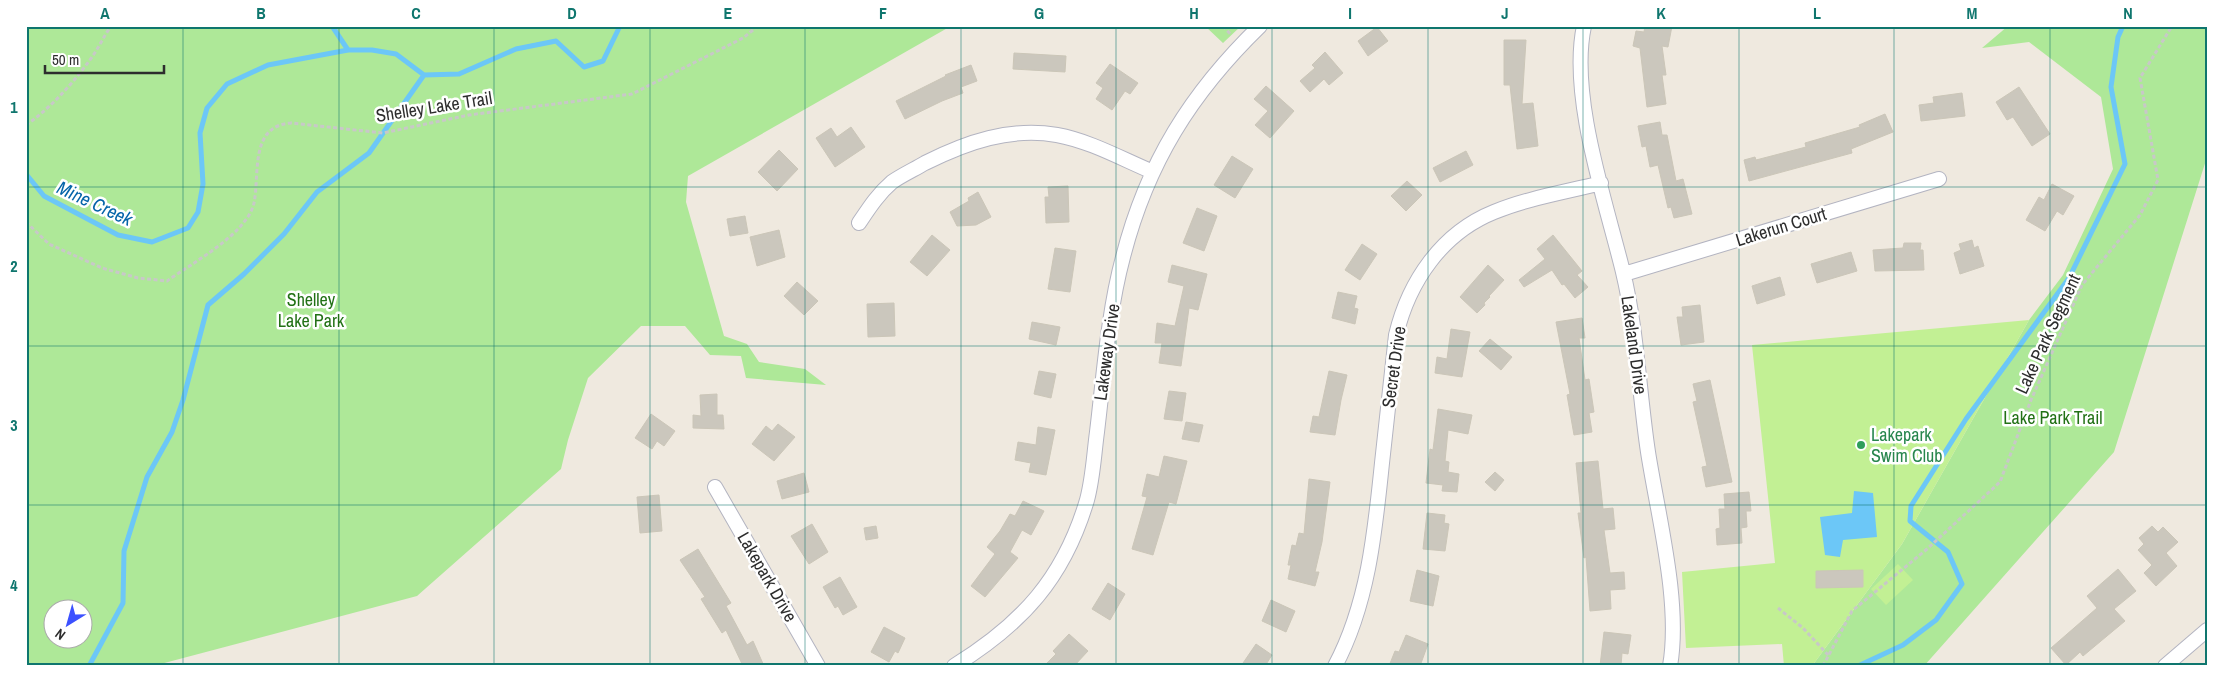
<svg xmlns="http://www.w3.org/2000/svg" width="2233" height="692" viewBox="0 0 2233 692" font-family="'Archivo Narrow',sans-serif">
<style>
.green{fill:#aee898;fill-rule:evenodd}
.pitch{fill:#c2f094}
.water{fill:#6cc7f7}
.lines{fill:none;stroke-linecap:round;stroke-linejoin:round}
.stream{stroke:#6cc7f7;stroke-width:5}
.building{fill:#cbc7bd;stroke:#cbc6b8}
.minor-casing{stroke:#b3b4c1;stroke-width:16}
.path{stroke:#c8c8c8;stroke-width:3;stroke-dasharray:4 2.5;stroke-linecap:butt}
.minor{stroke:#fff;stroke-width:14}
.grid{fill:none;stroke:#0f766e;stroke-width:1;stroke-opacity:0.55}
.leisure-dot{fill:#2e9e5b;stroke:#fff;stroke-width:2}
.labels{text-anchor:middle;stroke-width:5;stroke-linejoin:round;paint-order:stroke}
.street-label{font-size:18px;fill:#2d2d2d;stroke:#fff}
.park-label{font-size:18px;fill:#227116;stroke:#fff}
.leisure-label{font-size:18px;fill:#27864d;stroke:#fff;text-anchor:start}
.water-label{font-size:19px;font-style:italic;fill:#0564a9;stroke:#fff}
.neatline{fill:none;stroke:#0f766e;stroke-width:2}
.grid-label{font-size:16px;text-anchor:middle;font-weight:bold;fill:#0f766e}
</style>
<rect width="100%" height="100%" fill="#efe9df"/>
<!-- green -->
<path class="green" d="M26 26H951L688 176 686 202 724 336 747 344 759 362 805 369 826 385 746 378 741 356 710 355 685 326H641L588 378 568 440 561 469 417 596 153 666H26ZM52 610H82V640H52Z
M1205 26H1241L1223 43Z
M2008 26H2207V157L2114 452 1924 666H1812L1902 544 2029 320 2063 275 2113 169 2101 97 2029 42 1982 48Z"/>
<!-- pitch -->
<path class="pitch" d="M2029 320 1902 544 1812 666H1784L1782 644 1686 648 1682 572 1775 563 1752 345Z
M1898 564 1913 580 1886 605 1871 589Z"/>
<!-- water -->
<path class="water" d="M1854 491 1873 493 1877 537 1843 540 1840 557 1825 555 1820 517 1852 513Z"/>
<g class="lines">
<!-- stream -->
<path class="stream" d="M332 26 348 50
M26 174 44 196 118 235 152 242 188 228 198 212 203 184 200 133 207 108 227 84 268 65 348 50H372L396 54 424 75 459 74 516 49 556 41 584 67 603 61 620 26
M89 666 123 603 124 551 147 477 172 432 183 400 208 305 244 274 284 234 317 192 369 153 424 75
M1858 666 1903 645 1936 620 1962 584 1948 552 1910 521 1911 506 1966 419 2069 278 2125 164 2111 87 2118 37 2123 26"/>
</g>
<!-- building -->
<path class="building" d="M1645 26H1672L1668 47 1662 46 1666 75H1662L1666 104 1647 107 1640 48 1633 46 1636 31 1644 32Z
M1377 27 1388 41 1368 56 1358 41Z
M1504 40H1526L1522 104 1533 103 1538 146 1517 149 1510 85H1504Z
M1325 52 1343 73 1329 85 1324 79 1310 92 1300 81 1315 68 1312 65Z
M1014 53 1066 56 1065 72 1013 69Z
M1110 64 1138 83 1130 94 1125 91 1112 110 1096 99 1103 88 1096 83Z
M971 65 977 81 961 87 963 93 942 101 905 119 896 101 946 76 945 75Z
M1266 86 1294 111 1270 138 1255 125 1268 111 1254 99Z
M2019 87 2050 134 2032 146 2013 117 2007 120 1996 102Z
M1962 93 1965 116 1921 121 1919 105 1934 103 1933 97Z
M1885 114 1893 132 1851 149 1852 153 1749 181 1744 160 1755 157 1756 160 1806 147 1805 143 1860 127 1859 125Z
M1660 122 1662 135H1667L1676 181 1683 179 1692 214 1674 218 1671 207 1668 208 1658 165 1650 167 1646 146 1642 147 1638 126Z
M851 127 865 147 835 167 816 138 831 128 837 137Z
M779 150 798 169 777 191 758 172Z
M1466 151 1473 165 1440 182 1433 168Z
M1232 156 1253 169 1235 198 1214 185Z
M1407 181 1422 195 1406 211 1391 196Z
M2052 184 2074 196 2063 215 2057 211 2045 231 2026 220 2039 197 2044 200Z
M1068 186 1069 222 1046 223 1045 197H1049L1048 187Z
M978 192 991 217 976 225 957 226 950 212 969 201 968 198Z
M1197 208 1217 216 1204 251 1183 243Z
M745 216 748 233 730 236 727 219Z
M779 230 785 257 757 266 750 237Z
M932 235 950 250 927 276 910 262Z
M1553 235 1582 271 1577 275 1588 287 1575 298 1564 284 1562 285 1552 270 1524 287 1519 280 1545 259 1537 249Z
M1972 240 1974 248 1978 246 1984 266 1960 274 1954 253 1961 250 1959 244Z
M1904 243H1921L1920 250H1923L1924 270 1875 271 1873 250 1903 248Z
M1362 244 1377 254 1360 280 1345 270Z
M1055 248 1076 251 1070 292 1048 289Z
M1851 252 1857 271 1817 283 1811 264Z
M1172 265 1207 274 1198 310 1189 308 1181 366 1159 363 1162 343H1155L1157 323 1175 326 1184 286 1168 282Z
M1488 265 1504 280 1489 296 1490 297 1484 303 1485 305 1477 313 1460 297Z
M1780 277 1785 295 1757 304 1752 286Z
M797 282 818 301 804 315 784 296Z
M1338 292 1357 296 1354 308 1358 309 1355 324 1332 318Z
M894 303 895 336 868 337 867 304Z
M1700 305 1704 342 1681 345 1677 317H1683L1682 307Z
M1582 318 1585 338H1579L1585 380 1589 379 1594 412 1589 413 1592 432 1574 435 1567 395 1570 394 1556 322Z
M1032 322 1060 327 1056 345 1029 339Z
M1451 329 1470 332 1462 377 1435 373 1437 357 1447 359Z
M1490 339 1512 357 1501 370 1479 351Z
M1039 371 1056 374 1051 398 1034 394Z
M1329 371 1347 375 1341 400 1335 435 1310 432 1313 416 1319 417Z
M1710 380 1732 482 1706 487 1702 467 1707 466 1693 402 1697 401 1693 384Z
M1169 391 1186 393 1182 421 1164 419Z
M717 394V415H723L724 429 693 428V415L701 416 700 395Z
M1438 409 1472 415 1468 434 1448 430 1445 461 1449 462 1448 472 1459 474 1457 492 1442 491 1443 485 1426 483 1430 449 1433 450Z
M651 414 675 431 664 446 657 441 652 449 635 438Z
M1186 422 1203 425 1199 442 1182 439Z
M778 424 795 437 774 461 752 444 766 426 772 431Z
M1038 427 1055 430 1046 475 1029 472 1031 463 1015 460 1018 442 1036 445Z
M1164 456 1187 461 1176 504 1169 502 1153 555 1132 549 1147 497 1142 496 1147 474 1159 477Z
M1598 461 1603 509 1613 508 1615 529 1604 530 1610 573 1624 572 1625 589 1610 590 1611 609 1590 611 1586 557 1584 558 1578 513H1581L1576 463Z
M1495 472 1504 480 1495 491 1485 482Z
M804 473 809 492 782 499 777 481Z
M1309 479 1330 482 1322 542 1315 572H1319L1315 586 1288 579 1291 565H1288L1292 545 1296 546 1299 533 1304 534Z
M1749 492 1751 511H1746L1747 527 1741 528 1742 543 1717 545 1716 529 1720 528 1719 509H1725L1724 494Z
M659 495 662 531 640 533 637 497Z
M1023 501 1044 511 1031 535 1022 530 1010 552 1018 558 985 597 971 586 995 554 987 547 1000 531 1010 514 1015 516Z
M1427 513 1445 515 1444 523 1449 524 1445 551 1423 549Z
M812 524 828 552 809 564 791 536Z
M876 526 878 538 866 540 864 528Z
M2152 526 2158 532 2163 527 2178 542 2166 553 2177 566 2156 586 2144 573 2152 565 2138 550 2144 544 2139 538Z
M698 549 731 603 726 606 747 645 753 641 764 666H743L726 630 722 633 701 599 705 597 680 560Z
M2118 569 2136 591 2114 609 2125 621 2083 656 2080 652 2066 665 2051 648 2097 608 2087 596Z
M1417 570 1439 576 1433 606 1410 601Z
M1863 570V587L1816 588V571Z
M840 577 857 607 843 615 838 606 835 608 823 587Z
M1108 583 1125 594 1110 620 1092 609Z
M1271 600 1295 611 1286 632 1262 621Z
M884 627 905 638 898 653 895 651 889 662 871 652Z
M1604 632 1631 635 1628 654 1622 653 1621 666H1600Z
M1069 634 1088 651 1074 666H1044L1056 654 1053 651Z
M1406 635 1428 644 1420 666H1389L1395 651 1399 652Z
M1256 644 1272 655 1265 666H1241Z"/>
<g class="lines">
<!-- minor casing -->
<g class="minor-casing">
<path id="minor" d="M1584 26C1569 96 1606 202 1623 272 1637 330 1639 392 1648 452 1658 516 1681 603 1670 666
M859 223C869 208 878 194 892 182 902 175 915 169 925 163 967 142 1010 127 1057 135 1090 141 1122 159 1153 172
M1624 274 1939 179
M715 487 818 666
M954 666C1022 624 1064 578 1087 500 1093 478 1094 454 1097 432 1104 374 1108 313 1123 257 1147 163 1191 93 1260 26
M1335 666C1368 604 1375 532 1382 463 1387 421 1391 378 1396 335 1409 281 1442 233 1494 212 1528 198 1566 192 1601 183
M2165 666 2207 630"/>
</g>
<!-- path -->
<path class="path" d="M1223 26 1231 35
M26 125C51 108 75 81 92 57 99 47 104 36 111 26
M26 222 49 244 102 268 138 278 167 281C192 263 247 234 254 203 260 174 249 126 291 123L383 133 469 115 632 94 743 38 758 26
M1778 608 1803 628 1829 656
M1825 666 1824 664 1852 611 1927 549 2000 482 2031 400 2082 285 2140 215 2158 180 2140 78 2172 26"/>
<!-- minor -->
<use href="#minor" class="minor"/>
</g>
<!-- grid -->
<path class="grid" d="M183 26V666M339 26V666M494 26V666M650 26V666M805 26V666M961 26V666M1116 26V666M1272 26V666M1428 26V666M1583 26V666M1739 26V666M1894 26V666M2050 26V666M26 187H2207M26 346H2207M26 505H2207"/>
<!-- markers -->
<circle class="leisure-dot" cx="1861" cy="445" r="5"/>
<g class="labels">
<!-- street labels -->
<g class="street-label">
<text transform="translate(434 107) rotate(-9)" y="6">Shelley Lake Trail</text>
<text transform="translate(1781 227) rotate(-17)" y="6">Lakerun Court</text>
<text transform="translate(2048 334) rotate(-65)" y="6">Lake Park Segment</text>
<text transform="translate(1634 345) rotate(82)" y="6">Lakeland Drive</text>
<text transform="translate(1107 352) rotate(-82)" y="6">Lakeway Drive</text>
<text transform="translate(1394 367) rotate(-82)" y="6">Secret Drive</text>
<text transform="translate(767 577) rotate(60)" y="6">Lakepark Drive</text>
</g>
<!-- park labels -->
<g class="park-label">
<text x="311" y="306">Shelley<tspan x="311" dy="21">Lake Park</tspan></text>
<text x="2053" y="424">Lake Park Trail</text>
</g>
<!-- leisure labels -->
<g class="leisure-label">
<text x="1871" y="441">Lakepark<tspan x="1871" dy="21">Swim Club</tspan></text>
</g>
<!-- water labels -->
<g class="water-label">
<text transform="translate(95 203) rotate(25)" y="7">Mine Creek</text>
</g>
</g>
<!-- border -->
<rect width="2233" height="692" fill="none" stroke="#ffffff" stroke-width="55"/>
<!-- north arrow -->
<g transform="translate(68 624) rotate(217)"><circle r="24" fill="#ffffff" stroke="#ababab"/>
<path d="M0-4L9 19L0 12L-9 19Z" fill="#3c51ff"/>
<text y="-8" font-size="14" font-weight="bold" text-anchor="middle" fill="#2d2d2d">N</text>
</g>
<!-- scale -->
<path d="M45 65v8h119v-8" fill="none" stroke="#2d2d2d" stroke-width="2.5"/>
<text x="52" y="65" font-size="15" fill="#2d2d2d" stroke="#ffffff" stroke-width="4" paint-order="stroke">50 m</text>
<rect x="28" y="28" width="2178" height="636" class="neatline"/>
<g class="grid-label">
<text x="105" y="19">A</text>
<text x="261" y="19">B</text>
<text x="416" y="19">C</text>
<text x="572" y="19">D</text>
<text x="728" y="19">E</text>
<text x="883" y="19">F</text>
<text x="1039" y="19">G</text>
<text x="1194" y="19">H</text>
<text x="1350" y="19">I</text>
<text x="1505" y="19">J</text>
<text x="1661" y="19">K</text>
<text x="1817" y="19">L</text>
<text x="1972" y="19">M</text>
<text x="2128" y="19">N</text>
<text x="14" y="113">1</text>
<text x="14" y="272">2</text>
<text x="14" y="431">3</text>
<text x="14" y="591">4</text>
</g>
</svg>
